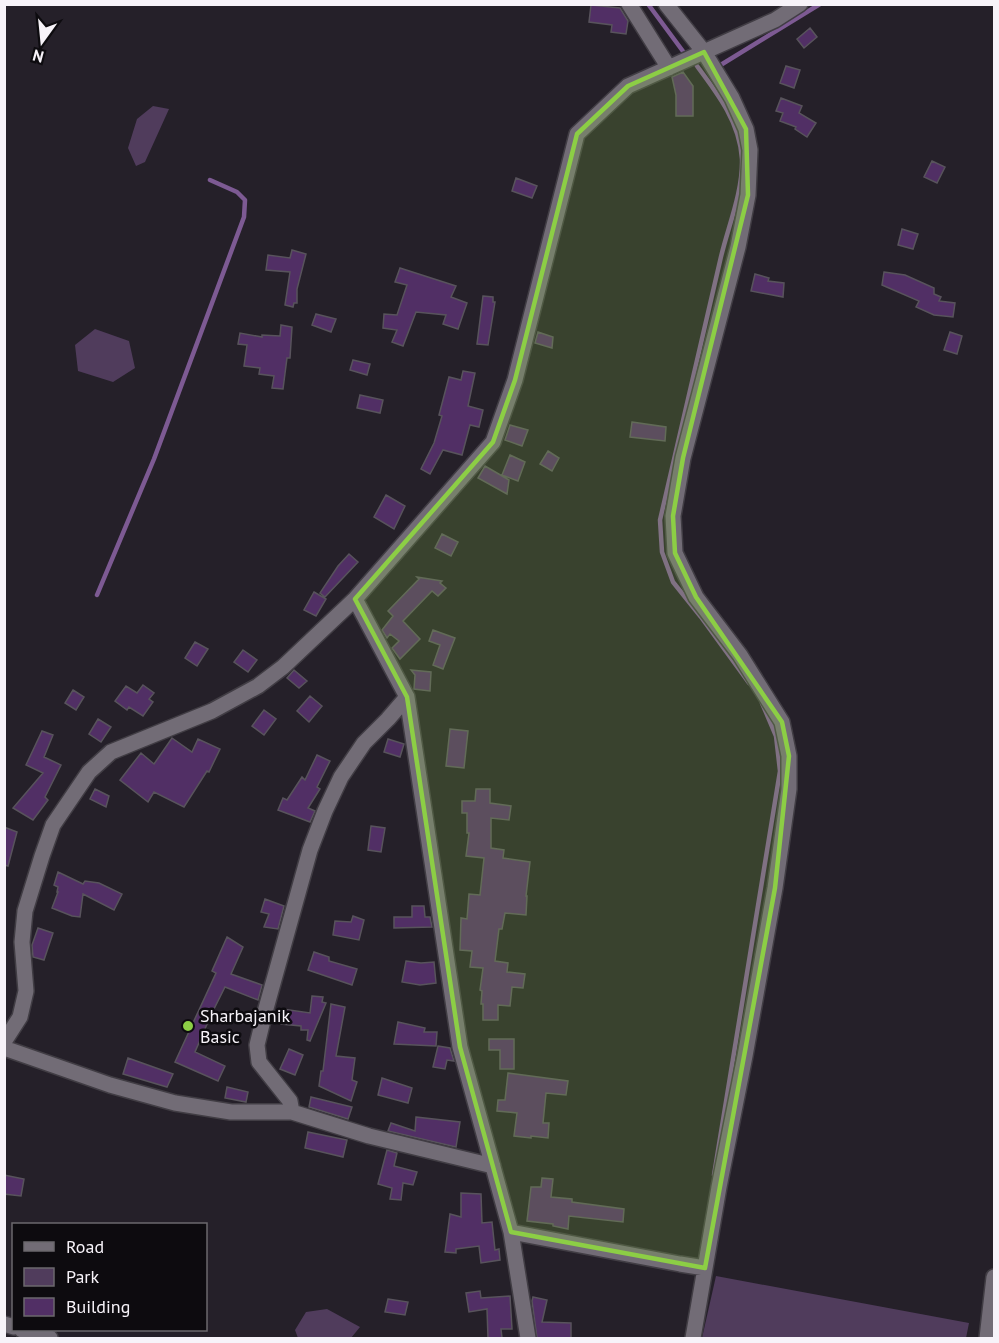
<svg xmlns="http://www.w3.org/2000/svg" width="999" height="1343" viewBox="0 0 999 1343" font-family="'PT Sans',sans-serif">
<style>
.green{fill:#503c5c}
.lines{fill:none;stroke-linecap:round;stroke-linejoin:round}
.stream{stroke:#7d5a93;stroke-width:4.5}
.building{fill:#512f65;stroke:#58535c;stroke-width:1.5}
.minor-casing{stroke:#413d44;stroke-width:18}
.minor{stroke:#726c76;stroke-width:15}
.marked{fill:#8cce45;fill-opacity:0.2;stroke:#8cce45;stroke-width:4.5;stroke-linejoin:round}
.poi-dot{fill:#8cce45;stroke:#0d0b0f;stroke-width:2}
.labels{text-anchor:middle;stroke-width:5;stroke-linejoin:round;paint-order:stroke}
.poi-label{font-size:18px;fill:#f7f3f9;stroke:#0d0b0f;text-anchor:start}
</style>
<rect width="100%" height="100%" fill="#252029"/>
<!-- green -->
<path class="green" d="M153 106 169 109 145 162 136 166 128 148 137 119Z
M95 329 129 341 135 368 113 382 78 371 75 345Z
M716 1276 969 1323 966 1338H702Z
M327 1309 360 1327 351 1338H298L295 1330 306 1312Z"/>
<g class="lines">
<!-- stream -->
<path class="stream" d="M648 4 685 54
M697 66C718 94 740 123 742 159 743 193 727 229 720 261 700 348 680 434 660 520L662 552 673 582 701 617 749 683
M719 66 820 4
M97 595 154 459 244 217 245 200 237 192 210 180
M714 1175 780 771 776 736 762 703"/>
</g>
<!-- building -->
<path class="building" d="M591 5 620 8 628 21 626 34 611 32 612 25 589 22Z
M810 28 817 37 804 48 797 39Z
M786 66 800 70 794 88 780 83Z
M683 72 693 86V116H676V95L672 77Z
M781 98 802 106 799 113 816 123 807 137 795 129 796 127 780 121 783 113 776 111Z
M932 161 945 167 937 183 924 177Z
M516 178 537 186 532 198 512 191Z
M902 229 918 234 913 249 898 245Z
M292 250 306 254 297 289V303H294L293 307 285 305 290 272 266 270 268 255 290 258Z
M400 268 456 286 451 297 467 303 458 329 443 324 446 315 416 312 403 346 392 342 397 330 383 328 384 314 397 315 407 285 395 282Z
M884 272 905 275 934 288V294L941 297 939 301 955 303 953 317 934 315 916 307 919 301 882 285Z
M755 274 769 278 768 281 784 283 783 297 751 291Z
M483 296 493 297V302H495L488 345 477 344Z
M316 314 336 319 331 332 312 325Z
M281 325 292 327 290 358H287L283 389 272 388 274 376 259 374 260 368 244 366 247 345 238 344 240 333 262 337V335L280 336Z
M538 332 553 337 552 348 535 343Z
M950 332 962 336 957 354 944 350Z
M353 360 370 364 367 375 350 370Z
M463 371 475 373 468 406 483 410 479 427 470 425 462 455 443 450 430 474 421 469 434 443 442 416 439 415 449 377 461 380Z
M360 395 383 400 380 413 357 408Z
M632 422 666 427 665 441 630 437Z
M510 425 528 430 522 446 505 440Z
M548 451 559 458 552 471 540 464Z
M510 455 525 462 518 481 502 475Z
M485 466 509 480 507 494 478 478Z
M386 495 405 506 394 529 374 517Z
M442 534 458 542 451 556 435 548Z
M349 554 358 562 325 597 320 593 338 566Z
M417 577 442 581 440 583 446 588 438 596 432 591 403 621 420 639 400 659 392 648 399 641 390 634 387 638 382 630 393 616 388 611 419 579Z
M314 592 326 599 316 616 304 610Z
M433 630 455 638 443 669 433 665 440 645 429 641Z
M195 642 208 649 197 666 185 658Z
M243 650 257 660 248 672 234 662Z
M294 670 307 681 299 688 287 678Z
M411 670 431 672 430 691 414 689 415 675Z
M143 685 154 693 149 699 153 702 143 716 129 707 127 710 115 701 126 686 137 693Z
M73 690 84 697 76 710 65 703Z
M310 696 322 706 309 722 297 711Z
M264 710 276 719 264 735 252 726Z
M98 719 111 727 101 742 89 734Z
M450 729 468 731 464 768 446 766Z
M42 731 53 735 44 757 61 765 45 797 48 800 33 820 13 808 43 773 26 765Z
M172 738 192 752 198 739 220 749 209 772 207 771 184 807 154 792 148 802 120 780 141 753 154 764Z
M388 739 404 744 400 757 384 752Z
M317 755 330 761 317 787 320 789 308 808 315 811 310 822 278 810 283 798 287 800 302 777 305 780Z
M95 789 109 796 106 807 90 799Z
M476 789H490V803L511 806 509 820 491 818V848L504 850 503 858 530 862 526 896H527L526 915 505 913 502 929H499L495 961 508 963 507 972 525 974 523 988 512 987 510 1006 498 1005V1020H483V1004H481L482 991 480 990 483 968 470 967 472 951 460 950 461 918 467 919 469 894 480 895 484 858 466 856 469 833H467V813H462V801H475Z
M371 826 385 828 381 852 368 850Z
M4 827 17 832 8 866 4 865Z
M58 872 83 884 85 881 99 883 122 894 114 910 83 894 80 917 72 916 52 908 58 892H57L58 887 54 885Z
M265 899 284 906 278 929 264 927 269 914 261 912Z
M412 906H424L425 917H430L432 927 394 928V917H412Z
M353 916 364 920 359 940 333 935 335 921 351 922Z
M38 928 53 933 44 960 33 957 32 945Z
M227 937 243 947 231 974 262 985 258 1000 225 987 211 1015 195 1052 225 1066 218 1081 175 1062 216 973 212 971Z
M314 952 329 957V961L357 969 352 985 308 970Z
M406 961 421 963 434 962 436 983 420 985 402 982Z
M312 996 323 997 322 1002 326 1003 310 1041 307 1040 308 1030H301V1026L281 1024 283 1009 310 1013Z
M331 1004 345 1007 336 1056 355 1058 352 1080 357 1082 351 1101 319 1086 321 1071H323Z
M398 1022 425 1028 424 1032H437L436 1046 394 1044Z
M489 1039H514V1069H500V1050H489Z
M438 1046 450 1048 454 1061 447 1060 445 1069 433 1067Z
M289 1049 303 1055 295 1075 280 1069Z
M128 1058 173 1074 167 1087 123 1074Z
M508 1073 568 1081 566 1095 546 1093 543 1123H549L548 1138 531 1136V1138L514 1136 517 1113 497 1111 498 1100H505Z
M382 1078 412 1088 408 1103 378 1095Z
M227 1087 248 1092 246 1102 225 1098Z
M311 1097 352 1107 348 1119 309 1107Z
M416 1117 460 1122 456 1147 388 1131 391 1123 415 1131Z
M308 1132 347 1140 343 1157 305 1148Z
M387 1150 397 1153 394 1166 417 1172 413 1185 403 1183 401 1200 390 1199 392 1188 378 1184Z
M4 1175 24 1179 21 1196 4 1194Z
M542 1178 553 1179 551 1197 572 1199V1202L624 1209 623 1222 569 1216 568 1229 553 1226V1224L527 1221 531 1187H541Z
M461 1193 481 1194 482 1223 492 1222 495 1250 499 1249 500 1260 481 1263 479 1246 456 1249V1253L445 1252 450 1214 461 1217Z
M480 1291 481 1298 510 1296 512 1329H501L502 1338H488L487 1309 469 1312 466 1293Z
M533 1297 547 1300 542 1322 571 1323V1338H537L532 1301Z
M388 1299 408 1302 405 1315 385 1312Z"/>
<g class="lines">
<!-- minor casing -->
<g class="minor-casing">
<path id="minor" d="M629 4 669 68
M666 4 704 52 732 98 746 129 750 150 748 195 738 247 683 458 673 516 675 553 696 597 740 655 782 722 789 756V789L775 888 745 1056 719 1187 693 1338
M4 1042 20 1017 26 991 22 942 25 911 42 856 53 825 89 772 111 752 212 711 258 686 283 667 355 599
M4 1048 110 1085 175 1103 231 1112H292L369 1136 493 1166
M292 1112 290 1101 259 1062 257 1045 265 1012 310 850 325 811 341 777 364 743 388 719 407 697
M511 1232 680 1264 705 1268
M4 1324 14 1327
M22 1330 50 1338
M528 1338 511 1232 460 1047 407 697 355 599 493 442 515 380 577 134 628 86 775 20 800 4
M987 1338 994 1277"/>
</g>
<!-- minor -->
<use href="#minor" class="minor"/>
</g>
<!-- marked area -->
<path class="marked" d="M704 52 746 129 748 195 683 458 673 516 675 553 696 597 782 722 789 756 775 888 705 1268 511 1232 460 1047 407 697 355 599 493 442 515 380 577 134 628 86Z"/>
<!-- markers -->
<circle class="poi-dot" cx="188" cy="1026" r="6"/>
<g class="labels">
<!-- poi labels -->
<g class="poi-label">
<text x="200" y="1022">Sharbajanik<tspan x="200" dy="21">Basic</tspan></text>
</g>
</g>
<!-- border -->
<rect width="999" height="1343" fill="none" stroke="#f7f3f9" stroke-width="12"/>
<!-- legend -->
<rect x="12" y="1223" width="195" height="108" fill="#0d0b0f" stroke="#6b686d" stroke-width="1.5"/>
<rect x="24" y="1242" width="30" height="9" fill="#726c76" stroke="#6b686d" stroke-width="1.5"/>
<text x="66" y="1253" font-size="18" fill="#f7f3f9">Road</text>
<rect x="24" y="1268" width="30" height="18" fill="#503c5c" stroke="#6b686d" stroke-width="1.5"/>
<text x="66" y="1283" font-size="18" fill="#f7f3f9">Park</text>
<rect x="24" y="1298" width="30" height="18" fill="#512f65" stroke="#6b686d" stroke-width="1.5"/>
<text x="66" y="1313" font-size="18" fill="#f7f3f9">Building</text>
<!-- north arrow -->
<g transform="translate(42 42) rotate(195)" stroke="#0d0b0f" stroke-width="4.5" paint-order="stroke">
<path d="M0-4.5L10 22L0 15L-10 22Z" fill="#f7f3f9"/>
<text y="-9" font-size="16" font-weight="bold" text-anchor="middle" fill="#f7f3f9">N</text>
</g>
</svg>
